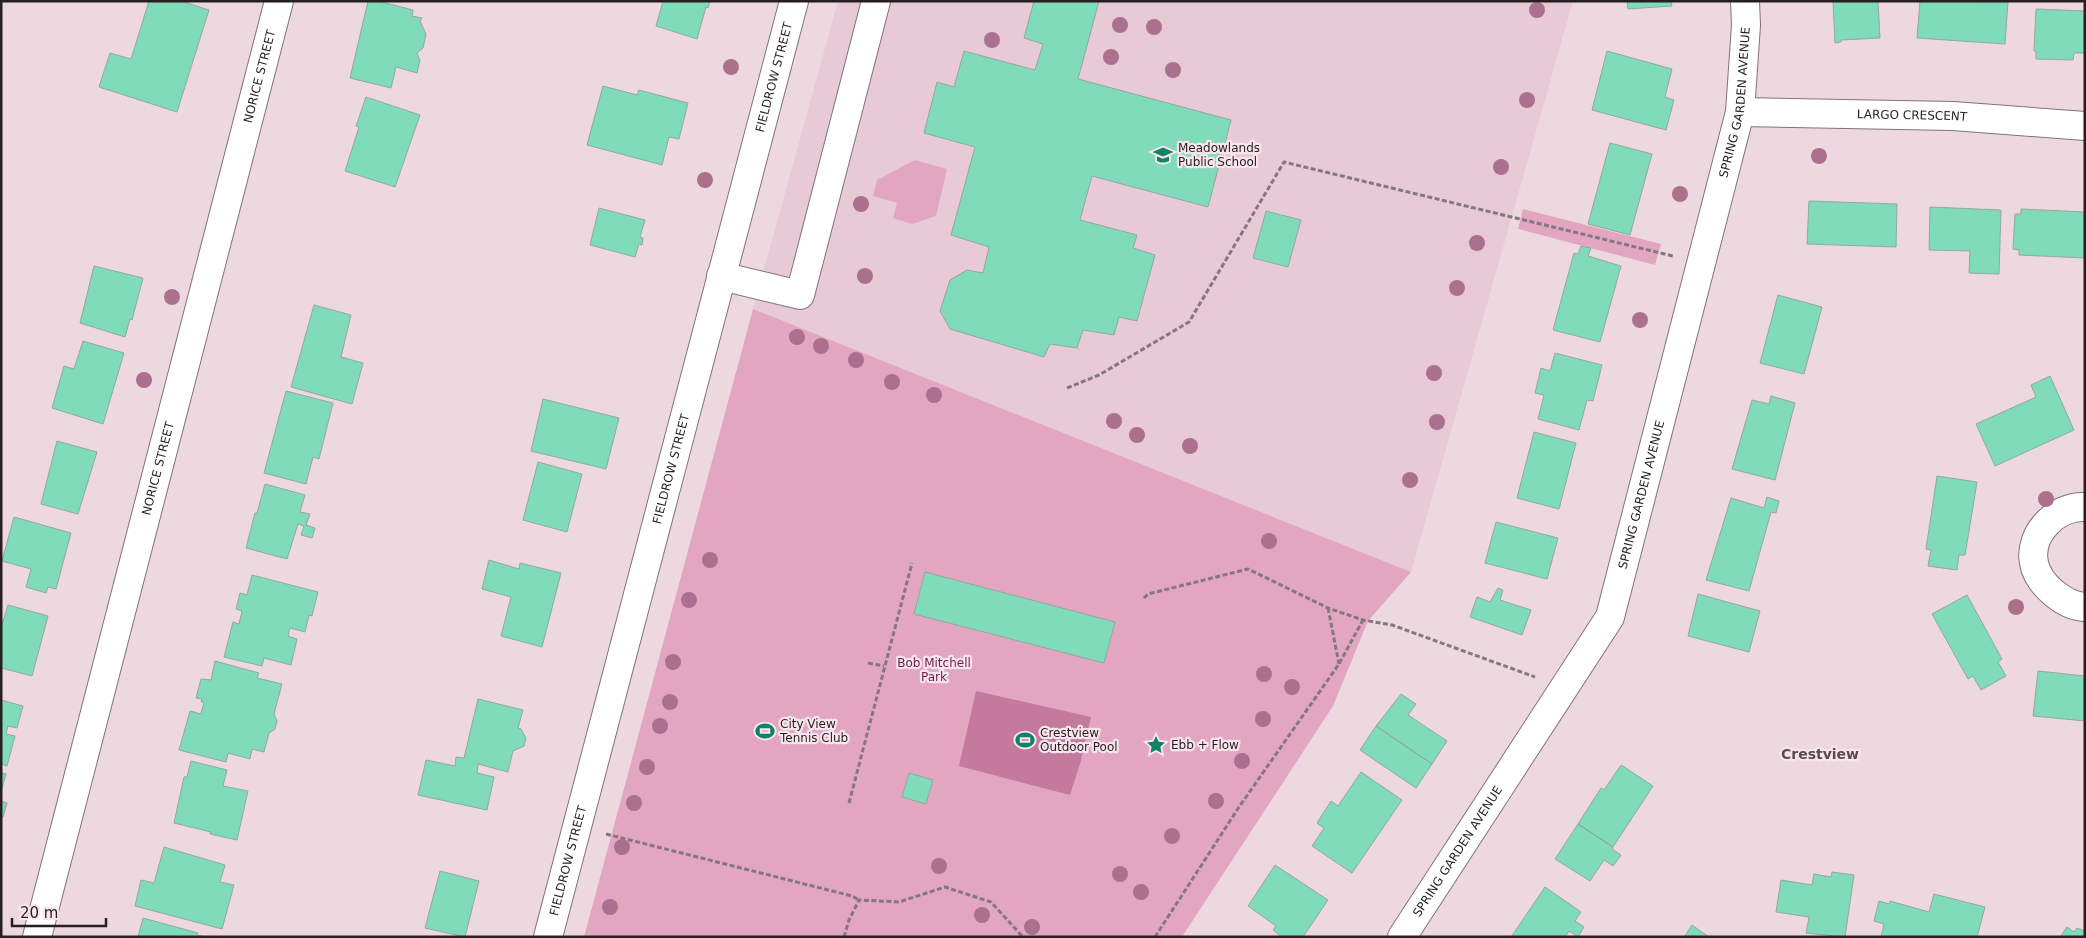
<svg xmlns="http://www.w3.org/2000/svg" width="2086" height="938" viewBox="0 0 2086 938" font-family="'DejaVu Sans',sans-serif">
<style>
.built{fill:#e7cad6}
.green{fill:#e3a6c0}
.water{fill:#c47a9c}
.building{fill:#7fdbb9;stroke:#93a89f}
.lines{fill:none;stroke-linecap:round;stroke-linejoin:round}
.minor-casing{stroke:#847179;stroke-width:30}
.path{stroke:#85777d;stroke-width:3;stroke-dasharray:5 2.5;stroke-linecap:butt}
.minor{stroke:#fff;stroke-width:28}
.tree{fill:#aa708e}
.labels{text-anchor:middle;stroke-width:4.5;stroke-linejoin:round;paint-order:stroke}
.street-label{font-size:12px;fill:#261e21;stroke:#fae5ed}
.poi-label{font-size:12px;fill:#261e21;stroke:#fae5ed;text-anchor:start}
.park-label{font-size:12px;fill:#731a4b;stroke:#fae5ed}
.neighbourhood-label{font-size:14px;font-weight:bold;fill:#5a4950;stroke:#fae5ed}
</style>
<rect width="100%" height="100%" fill="#edd8e0"/>
<!-- built -->
<path class="built" d="M838 1H1573L1411 572 753 309Z"/>
<!-- green -->
<path class="green" d="M915 160 947 169 936 216 912 224 893 218 897 203 873 196 877 180Z
M1523 209 1661 244 1655 265 1518 229Z
M753 309 1411 572 1368 621 1333 706 1182 937H584Z"/>
<!-- water -->
<path class="water" d="M976 691 1091 717 1080 764 1070 795 959 766Z"/>
<!-- building -->
<path class="building" d="M149 1H181L209 10 177 112 99 87 110 53 131 59Z
M368 1H378L413 10 412 16 422 18 420 21 426 34 423 48 417 53 420 60 417 73 396 67 391 88 350 78Z
M663 1H710L708 8 706 7 697 39 656 26Z
M1034 1H1099L1078 79 1231 120 1208 207 1092 176 1080 220 1137 235 1133 248 1155 255 1137 321 1119 317 1114 335 1083 330 1077 348 1050 344 1044 357 950 329 940 311 950 280 967 270 983 273 989 247 951 235 975 147 924 133 937 82 954 87 964 51 1035 70 1043 44 1024 38Z
M1627 1H1671L1672 6 1628 9Z
M1833 1H1878L1880 38 1841 40V42L1835 43Z
M1920 1 2008 2 2005 44 1917 38Z
M2036 9 2085 11V53H2074L2073 60 2036 59V51H2034Z
M1607 51 1672 69 1665 97 1674 100 1666 130 1592 110Z
M603 86 637 95 639 90 688 103 679 139 669 137 662 165 587 145Z
M366 97 420 115 395 187 345 171 359 127 356 126Z
M1610 143 1652 154 1630 235 1588 224Z
M1809 201 1897 204 1896 247 1807 244Z
M1930 207 2001 210 1999 274 1969 273 1970 251 1929 250Z
M599 208 645 220 640 237 643 238 642 245 639 244 635 257 590 245Z
M2021 209 2085 212V258L2019 255V250L2013 249 2015 214H2021Z
M1266 211 1301 220 1288 267 1253 258Z
M1581 246 1591 248 1588 256 1621 266 1600 342 1553 330 1574 253 1578 254Z
M94 266 143 278 132 320 130 319 125 337 80 323Z
M1778 295 1822 307 1804 374 1760 363Z
M314 305 351 315 341 357 363 363 352 404 291 387Z
M83 341 124 353 103 424 52 408 64 366 74 369Z
M1555 353 1602 365 1593 401 1587 400 1579 430 1538 419 1544 395 1535 393 1541 368 1550 371Z
M2050 376 2074 430 1995 466 1976 424 2036 397 2031 385Z
M286 391 333 403 319 459 313 457 306 484 264 473Z
M1771 396 1795 403 1775 480 1732 469 1752 400 1769 404Z
M543 399 619 418 606 469 531 451Z
M1534 432 1576 443 1559 509 1517 498Z
M57 441 97 452 78 514 41 504Z
M538 462 582 474 567 532 523 520Z
M1937 476 1977 482 1965 555H1959L1957 570 1928 566 1931 550 1926 549Z
M265 484 305 495 300 512 310 514 306 525 315 528 312 538 301 535 304 526 298 524 287 559 246 548 255 513H257Z
M1767 497 1779 501 1776 513 1771 512 1749 591 1706 580 1731 498 1764 508Z
M14 517 71 533 56 589 48 587 46 593 26 587 31 569 2 561Z
M1496 522 1558 538 1547 579 1485 563Z
M489 560 519 569 520 563 561 573 542 647 501 636 511 597 482 589Z
M925 572 1115 622 1104 663 914 614Z
M252 575 318 592 312 616 309 615 305 632 290 628 288 636 297 639 291 665 264 658 262 666 224 657 233 622 239 624 242 611 236 609 240 593 247 595Z
M1498 588 1503 590 1500 600 1531 610 1522 635 1470 617 1477 597 1490 602Z
M1698 594 1760 611 1749 652 1688 636Z
M1967 595 2002 659 1998 662 2006 676 1981 690 1973 676 1968 679 1932 614Z
M8 605 48 616 32 676 1 668V628Z
M215 661 259 673 257 678 282 684 274 714 277 721 275 729 269 733 264 752 252 749 250 759 228 753 226 762 179 750 190 711 201 714 204 702H201L202 699 196 698 201 679 211 680Z
M2038 671 2085 676V721L2033 716Z
M1401 694 1416 704 1408 715 1447 741 1432 764 1376 726Z
M478 699 523 710 518 728 521 729 526 738 524 746 513 751 508 772 478 764 477 773 494 777 487 810 418 795 426 760 455 766 456 757 464 758Z
M1 700 23 706 17 728 8 726 6 734 15 736 7 766 1 764Z
M1376 726 1432 764 1416 788 1360 750Z
M191 761 227 770 223 786 248 791 237 840 210 834 211 832 174 823 184 777H187Z
M1621 765 1653 786 1613 847 1578 824 1601 788 1604 790Z
M1361 772 1402 800 1352 873 1312 846 1324 828 1317 823 1331 801 1338 806Z
M1 773 6 774 1 792Z
M909 773 933 780 926 804 902 797Z
M1 801 7 803 3 817 1 816Z
M1578 824 1613 847 1612 849 1621 855 1613 866 1604 860 1590 881 1555 859Z
M164 847 225 865 220 882 234 885 222 929 135 906 141 880 154 883Z
M1275 865 1328 900 1303 937H1282L1273 930 1276 926 1248 906Z
M440 871 479 881 465 937 425 928Z
M1832 872 1854 875 1845 937 1806 933 1809 917 1776 912 1781 880 1812 885 1814 874 1831 877Z
M1545 887 1581 912 1575 921 1584 927 1578 937 1569 931 1565 937H1511Z
M1934 894 1985 907 1977 937H1881L1884 924 1874 921 1879 901 1889 904 1890 901 1929 912Z
M143 918 198 933 197 935 205 937H138Z
M1692 925 1709 937H1684Z
M2067 927 2074 932 2077 928 2085 931V937H2060Z"/>
<g class="lines">
<!-- minor casing -->
<g class="minor-casing">
<g id="minor">
<path id="s1" d="M1740 112 1953 116 2085 126"/>
<path d="M721 276 800 295 876 1"/>
<path d="M2085 507C2057 505 2028 534 2034 563 2038 584 2064 606 2085 607"/>
<path id="s2" d="M37 937 279 1"/>
<path id="s3" d="M548 937 794 1"/>
<path id="s4" d="M1402 937 1610 617 1740 112 1746 25 1745 1"/>
</g>
</g>
<!-- path -->
<path class="path" d="M1067 388 1099 375 1189 322 1284 162 1673 256
M1144 598 1148 594 1248 569 1328 608 1363 620 1392 625 1535 677
M1328 608 1339 664
M868 663 884 666
M849 803 912 563
M606 834 852 896 859 900
M844 937 849 920 859 900 899 902 945 887 991 902 1023 937
M1155 937 1239 807 1339 664 1363 620"/>
<!-- minor -->
<use href="#minor" class="minor"/>
</g>
<!-- trees -->
<g class="tree">
<circle cx="1537" cy="10" r="8"/>
<circle cx="1120" cy="25" r="8"/>
<circle cx="1154" cy="27" r="8"/>
<circle cx="992" cy="40" r="8"/>
<circle cx="1111" cy="57" r="8"/>
<circle cx="731" cy="67" r="8"/>
<circle cx="1173" cy="70" r="8"/>
<circle cx="1527" cy="100" r="8"/>
<circle cx="1819" cy="156" r="8"/>
<circle cx="1501" cy="167" r="8"/>
<circle cx="705" cy="180" r="8"/>
<circle cx="1680" cy="194" r="8"/>
<circle cx="861" cy="204" r="8"/>
<circle cx="1477" cy="243" r="8"/>
<circle cx="865" cy="276" r="8"/>
<circle cx="1457" cy="288" r="8"/>
<circle cx="172" cy="297" r="8"/>
<circle cx="1640" cy="320" r="8"/>
<circle cx="797" cy="337" r="8"/>
<circle cx="821" cy="346" r="8"/>
<circle cx="856" cy="360" r="8"/>
<circle cx="1434" cy="373" r="8"/>
<circle cx="144" cy="380" r="8"/>
<circle cx="892" cy="382" r="8"/>
<circle cx="934" cy="395" r="8"/>
<circle cx="1114" cy="421" r="8"/>
<circle cx="1437" cy="422" r="8"/>
<circle cx="1137" cy="435" r="8"/>
<circle cx="1190" cy="446" r="8"/>
<circle cx="1410" cy="480" r="8"/>
<circle cx="2046" cy="499" r="8"/>
<circle cx="1269" cy="541" r="8"/>
<circle cx="710" cy="560" r="8"/>
<circle cx="689" cy="600" r="8"/>
<circle cx="2016" cy="607" r="8"/>
<circle cx="673" cy="662" r="8"/>
<circle cx="1264" cy="674" r="8"/>
<circle cx="1292" cy="687" r="8"/>
<circle cx="670" cy="702" r="8"/>
<circle cx="1263" cy="719" r="8"/>
<circle cx="660" cy="726" r="8"/>
<circle cx="1242" cy="761" r="8"/>
<circle cx="647" cy="767" r="8"/>
<circle cx="1216" cy="801" r="8"/>
<circle cx="634" cy="803" r="8"/>
<circle cx="1172" cy="836" r="8"/>
<circle cx="622" cy="847" r="8"/>
<circle cx="939" cy="866" r="8"/>
<circle cx="1120" cy="874" r="8"/>
<circle cx="1141" cy="892" r="8"/>
<circle cx="610" cy="907" r="8"/>
<circle cx="982" cy="915" r="8"/>
<circle cx="1032" cy="927" r="8"/>
</g>
<!-- icons -->
<defs>
<g id="school-bare" transform="scale(1.5)"><path d="M0-5L7-2L0 1L-7-2ZM-4 1L0 2.5L4 1V4Q0 6-4 4Z" fill="#0c8465" stroke="#fae5ed" stroke-width="2.5" paint-order="stroke"/></g>
<g id="stadium-bare" transform="scale(1.5)"><path d="M0-5a6.5 5 0 1 0 0 10a6.5 5 0 1 0 0-10ZM-3.5-1.8h7v3.6h-7Z" fill="#0c8465" stroke="#fae5ed" stroke-width="2.5" paint-order="stroke"/></g>
<g id="sight-bare" transform="scale(1.5)"><path d="M0-6L1.8-2.2L6-1.7L2.9 1.2L3.7 5.4L0 3.3L-3.7 5.4L-2.9 1.2L-6-1.7L-1.8-2.2Z" fill="#0c8465" stroke="#fae5ed" stroke-width="2.5" paint-order="stroke"/></g>
</defs>
<g fill-rule="evenodd">
<use href="#school-bare" x="1163" y="155"/>
<use href="#stadium-bare" x="765" y="731"/>
<use href="#stadium-bare" x="1025" y="740"/>
<use href="#sight-bare" x="1156" y="745"/>
</g>
<g class="labels">
<!-- street labels -->
<g class="street-label">
<text dy="4" stroke="none"><textPath href="#s2" startOffset="889">NORICE STREET</textPath></text>
<text dy="4" stroke="none"><textPath href="#s3" startOffset="889">FIELDROW STREET</textPath></text>
<text dy="4" stroke="none"><textPath href="#s4" startOffset="912">SPRING GARDEN AVENUE</textPath></text>
<text dy="4" stroke="none"><textPath href="#s1" startOffset="172">LARGO CRESCENT</textPath></text>
<text dy="4" stroke="none"><textPath href="#s2" startOffset="484">NORICE STREET</textPath></text>
<text dy="4" stroke="none"><textPath href="#s3" startOffset="484">FIELDROW STREET</textPath></text>
<text dy="4" stroke="none"><textPath href="#s4" startOffset="508">SPRING GARDEN AVENUE</textPath></text>
<text dy="4" stroke="none"><textPath href="#s4" startOffset="102">SPRING GARDEN AVENUE</textPath></text>
<text dy="4" stroke="none"><textPath href="#s3" startOffset="79">FIELDROW STREET</textPath></text>
</g>
<!-- poi labels -->
<g class="poi-label">
<text x="1178" y="152">Meadowlands<tspan x="1178" dy="14">Public School</tspan></text>
<text x="780" y="728">City View<tspan x="780" dy="14">Tennis Club</tspan></text>
<text x="1040" y="737">Crestview<tspan x="1040" dy="14">Outdoor Pool</tspan></text>
<text x="1171" y="749">Ebb + Flow</text>
</g>
<!-- park labels -->
<g class="park-label">
<text x="934" y="667">Bob Mitchell<tspan x="934" dy="14">Park</tspan></text>
</g>
<!-- neighbourhood labels -->
<g class="neighbourhood-label">
<text x="1820" y="759">Crestview</text>
</g>
</g>
<!-- border -->
<rect width="2086" height="938" fill="none" stroke="#261e21" stroke-width="5"/>
<!-- scale -->
<path d="M12 918v8h94v-8" fill="none" stroke="#261e21" stroke-width="2.5"/>
<text x="20" y="918" font-size="15" fill="#261e21" stroke="#fae5ed" stroke-width="4" paint-order="stroke">20 m</text>
</svg>
